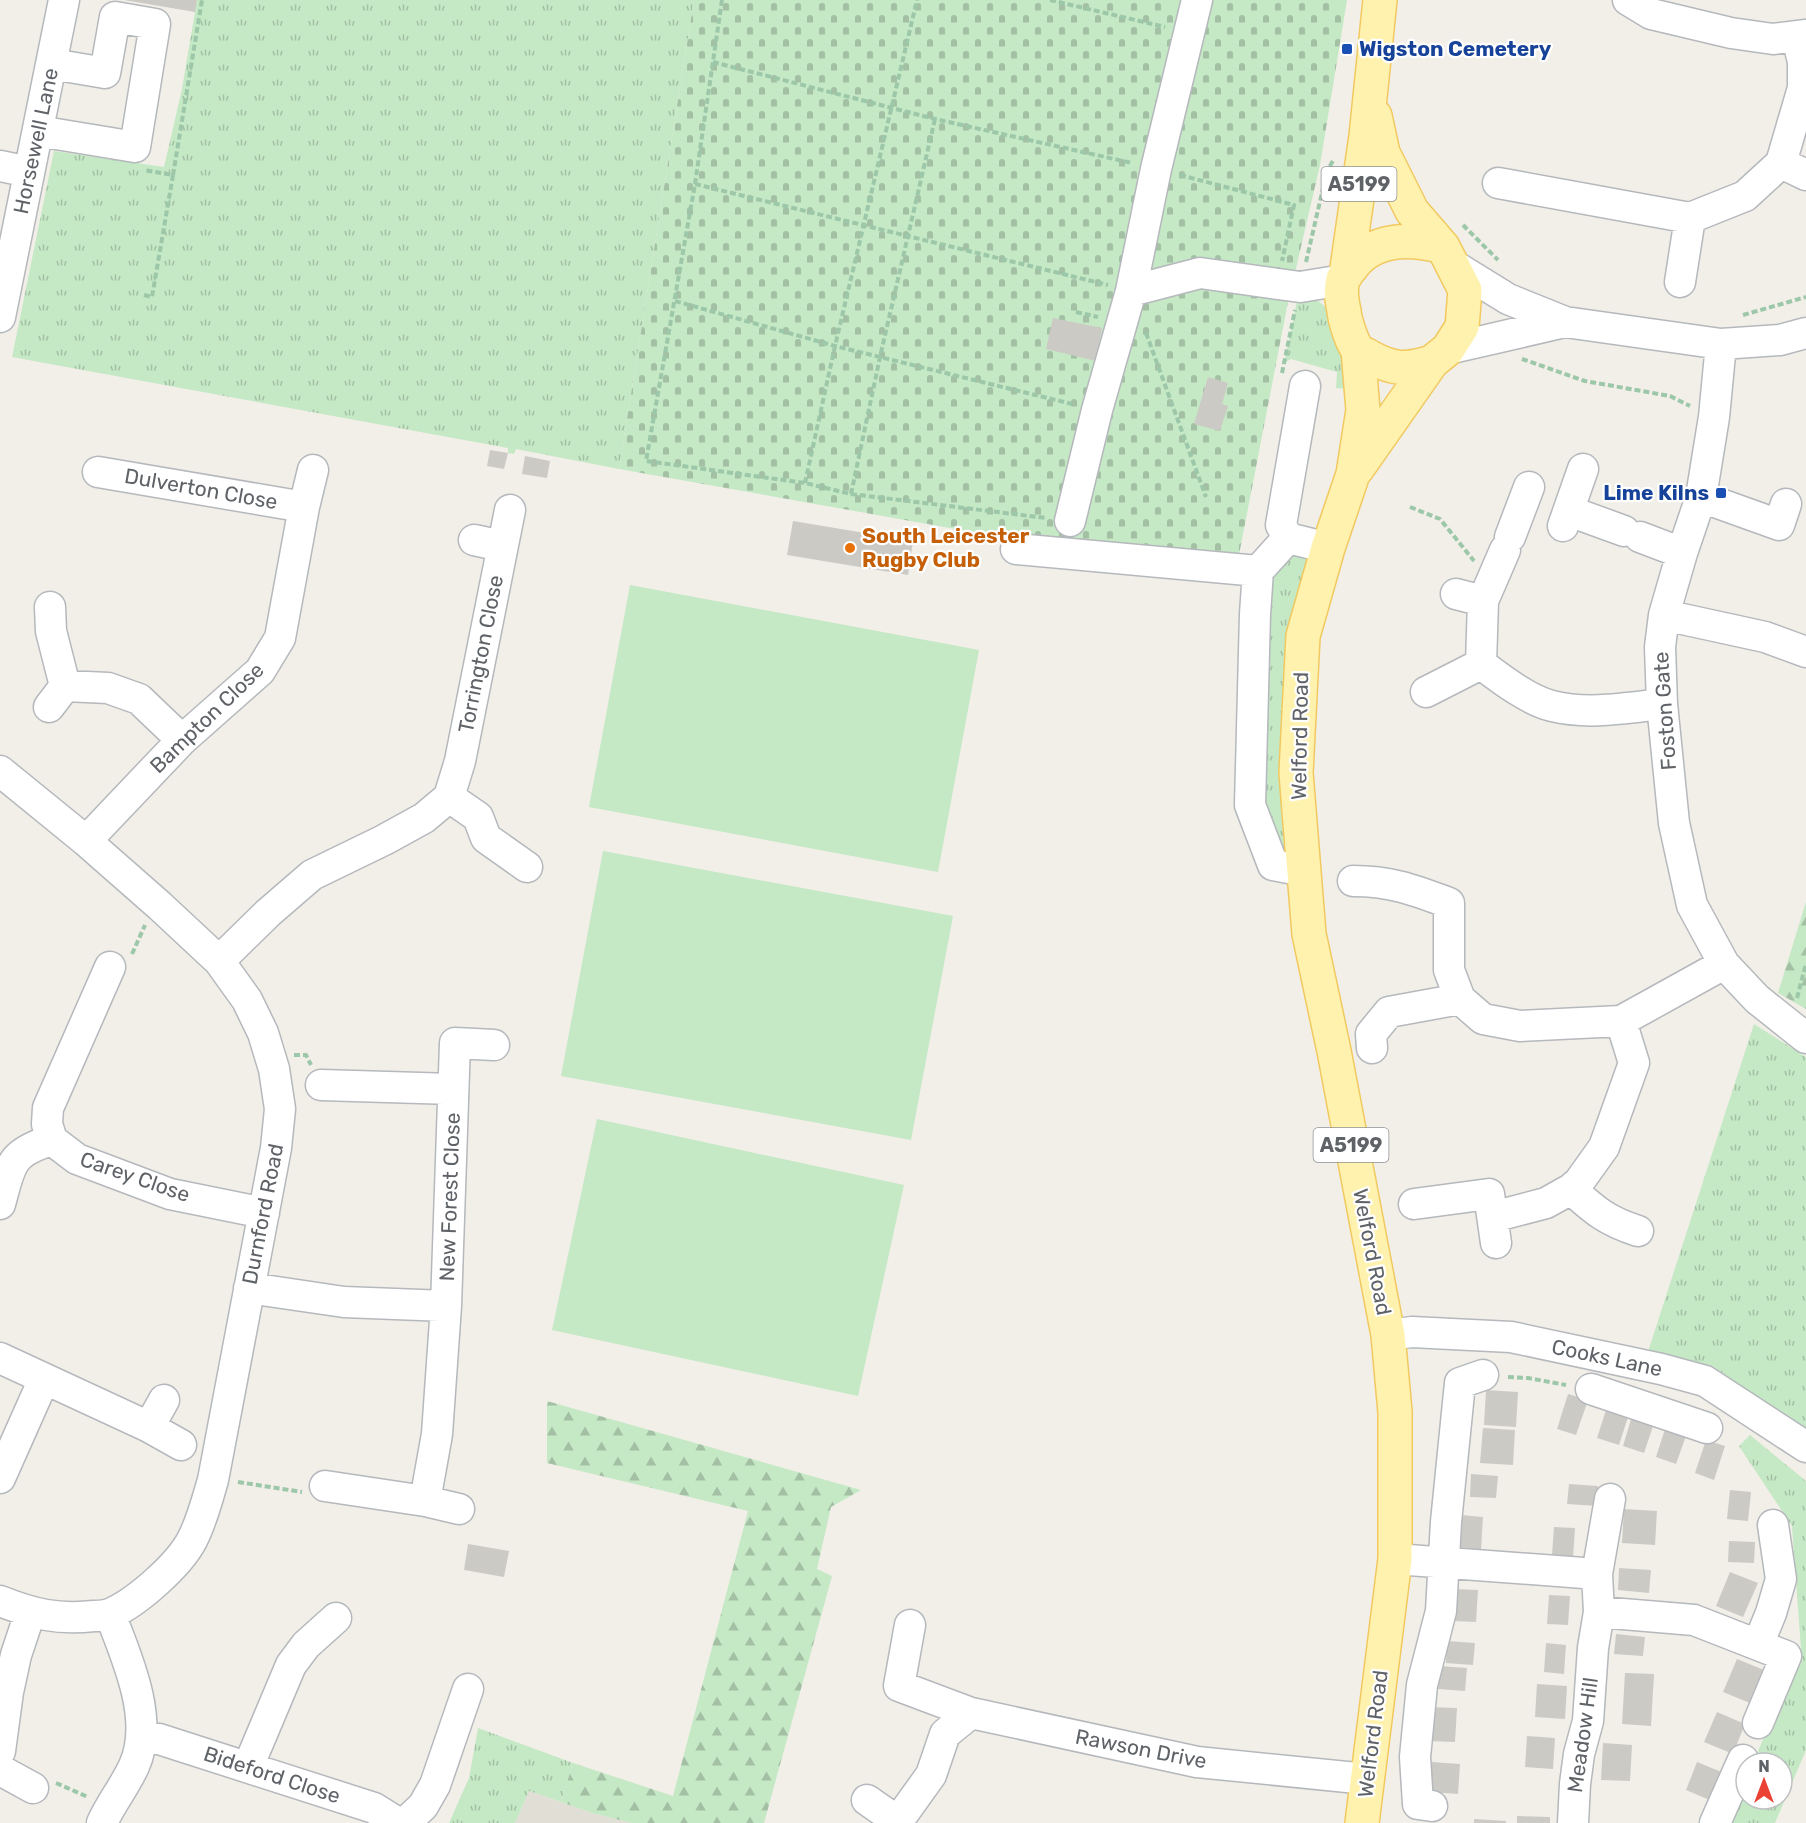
<svg xmlns="http://www.w3.org/2000/svg" width="1806" height="1823" viewBox="0 0 1806 1823" font-family="Rubik,sans-serif">
<style>
.education{fill:#e1ded6}
.grass{fill:url(#grass-tufts)}
.forest{fill:url(#forest-firs)}
.cemetery{fill:url(#cemetery-stones)}
.pitch{fill:#c5e8c5}
.building{fill:#cccac5}
.lines{fill:none;stroke-linecap:round;stroke-linejoin:round}
.minor-casing{stroke:#b5b8bc;stroke-width:33}
.major-casing{stroke:#f2c960;stroke-width:36}
.path{stroke:#9cc7a9;stroke-width:4;stroke-dasharray:6 3;stroke-linecap:butt}
.minor{stroke:#fff;stroke-width:30}
.major{stroke:#fff2af;stroke-width:33}
.transit-dot{fill:#1a4fb4;stroke:#fff;stroke-width:2}
.food-dot{fill:#e8710a;stroke:#fff;stroke-width:2}
.labels{text-anchor:middle;stroke-width:4.5;stroke-linejoin:round;paint-order:stroke}
.shield{fill:#fff;stroke:#8f9295;stroke-width:1.5}
.shield-label{font-size:20px;font-weight:bold;fill:#5f6368}
.transit-label{font-size:21px;font-weight:bold;fill:#164399;stroke:#fff;text-anchor:start}
.street-label{font-size:21px;fill:#5f6368;stroke:#fff}
.food-label{font-size:21px;font-weight:bold;fill:#c56008;stroke:#fff;text-anchor:start}
</style>
<defs>
<pattern id="grass-tufts" width="24" height="20" patternUnits="userSpaceOnUse" patternTransform="scale(1.5)"><rect width="24" height="20" fill="#c5e8c5"/><path d="M3 7l-1-3M5 7V3M7 7l1-3M15 17l-1-3M17 17v-4M19 17l1-3" fill="none" stroke="#a3c0a4"/></pattern>
<pattern id="forest-firs" width="22" height="20" patternUnits="userSpaceOnUse" patternTransform="scale(1.5)"><rect width="22" height="20" fill="#c5e8c5"/><path d="M5 1l3.5 6h-7zM16 11l3.5 6h-7z" fill="#a3c0a4"/></pattern>
<pattern id="cemetery-stones" width="16" height="16" patternUnits="userSpaceOnUse" patternTransform="scale(1.5)"><rect width="16" height="16" fill="#c5e8c5"/><path d="M2 7V4a2 2 0 0 1 4 0v3zM10 15v-3a2 2 0 0 1 4 0v3z" fill="#a3c0a4"/></pattern>
</defs>
<rect width="100%" height="100%" fill="#f1efe8"/>
<!-- education -->
<path class="education" d="M529 1791 592 1813 632 1823H515Z"/>
<!-- grass -->
<path class="grass" d="M197 0H694L619 469 516 449 514 454 508 453V448L12 357 54 151 164 167 182 89Z
M1300 287 1345 322 1363 390 1336 388 1337 372 1291 359 1284 363Z
M1288 538 1328 548 1303 636 1304 871 1273 865 1250 805 1255 614Z
M1754 1024 1806 1057V1429L1712 1366 1645 1361Z
M1750 1435 1806 1481V1750L1775 1823H1728L1746 1781V1799H1782V1763H1753L1801 1649 1792 1526 1739 1446Z
M478 1728 573 1763 561 1802 529 1791 515 1823H449L469 1778Z"/>
<!-- forest -->
<path class="forest" d="M1806 902V1009L1778 993Z
M547 1401 861 1490 831 1507 817 1569 832 1576 764 1823H632L592 1813 561 1802 573 1763 673 1796 748 1511 547 1463Z"/>
<!-- cemetery -->
<path class="cemetery" d="M694 0H1347L1320 165 1287 307 1238 560 1006 538 619 469Z"/>
<!-- pitch -->
<path class="pitch" d="M630 585 979 650 938 872 589 807Z
M603 851 953 916 911 1140 561 1076Z
M597 1119 904 1185 858 1396 552 1330Z"/>
<!-- building -->
<path class="building" d="M124 0H197L195 12Z
M1053 318 1102 328 1096 361 1046 349Z
M1208 377 1228 383 1222 404 1228 406 1220 431 1194 424Z
M490 450 508 453 504 469 487 466Z
M525 456 550 461 547 478 522 474Z
M793 521 913 541 908 575 787 555Z
M1486 1390 1518 1392 1516 1427 1484 1425Z
M1568 1394 1588 1400 1576 1435 1557 1429Z
M1607 1407 1629 1414 1619 1445 1597 1438Z
M1632 1416 1654 1423 1644 1453 1623 1446Z
M1666 1426 1687 1433 1676 1464 1656 1457Z
M1483 1428 1515 1430 1513 1465 1480 1463Z
M1706 1440 1725 1446 1714 1480 1695 1473Z
M1471 1474 1498 1476 1496 1498 1470 1497Z
M1569 1484 1598 1486 1597 1506 1567 1504Z
M1730 1490 1751 1492 1748 1521 1727 1519Z
M1624 1509 1657 1511 1655 1545 1622 1543Z
M1461 1515 1483 1517 1481 1550 1458 1548Z
M1554 1527 1575 1528 1573 1557 1552 1555Z
M1729 1541 1755 1542 1754 1563 1728 1562Z
M468 1544 509 1551 504 1577 464 1570Z
M1619 1568 1651 1570 1649 1593 1618 1590Z
M1730 1572 1758 1583 1743 1617 1716 1606Z
M1455 1589 1478 1590 1476 1622 1454 1621Z
M1549 1595 1570 1596 1568 1625 1547 1624Z
M1616 1634 1645 1637 1643 1656 1614 1654Z
M1447 1641 1475 1643 1473 1665 1446 1663Z
M1546 1643 1566 1645 1564 1674 1544 1672Z
M1737 1659 1764 1670 1750 1703 1723 1692Z
M1440 1666 1467 1668 1465 1691 1438 1689Z
M1625 1673 1654 1674 1651 1726 1622 1724Z
M1537 1684 1567 1686 1565 1719 1535 1717Z
M1428 1707 1457 1708 1455 1742 1426 1741Z
M1717 1712 1745 1724 1733 1754 1704 1742Z
M1527 1736 1555 1738 1553 1769 1525 1767Z
M1603 1743 1632 1745 1630 1781 1601 1780Z
M1432 1762 1460 1764 1458 1794 1430 1792Z
M1697 1762 1724 1773 1712 1801 1686 1790Z
M1517 1816 1550 1817V1823H1517Z
M1474 1819 1506 1821V1823H1474Z"/>
<g class="lines">
<!-- minor casing -->
<g class="minor-casing">
<path id="minor" d="M1628 0 1651 14 1731 33 1773 39 1806 35
M38 131 135 147 155 24 115 17 105 73 52 64
M1781 163 1806 175
M0 166 29 172
M1498 183 1690 218 1745 196 1781 163 1803 88V62L1797 37
M1453 265 1508 299 1565 322 1721 344 1780 340 1806 333
M1680 282 1690 218
M1131 291 1200 273 1300 287 1343 280
M0 317 64 0
M1721 344 1714 417 1701 497 1682 553 1664 615 1660 647 1662 704 1674 823 1692 905 1724 964 1757 999 1806 1038
M1448 349 1565 322
M98 472 304 507
M1701 497 1779 525 1786 504
M1569 511 1624 531
M1070 521 1097 410 1131 291 1156 169 1197 0
M1563 526 1583 469
M1510 537 1529 487
M1640 537 1682 553
M1288 538 1281 525 1305 386
M474 540 502 546
M1016 549 1258 571
M1505 550 1483 601 1481 664C1501 679 1528 700 1552 706 1588 715 1626 708 1662 704
M1456 594 1483 601
M1664 615 1765 637 1806 652
M65 686 108 688 139 699 182 740
M1426 692 1481 664
M49 707 65 686 51 631 50 607
M0 771 86 841 160 906 219 961 247 1000 263 1033 274 1069 280 1109 276 1148 213 1480C207 1500 202 1521 192 1540 179 1565 137 1602 112 1613 106 1616 99 1616 94 1616 57 1620 33 1614 0 1601
M449 797 478 817 486 838 527 867
M86 841 182 740 260 671 280 638 304 507 313 470
M1304 871 1273 865 1250 805 1255 614 1258 571 1288 538 1328 548
M1353 881C1391 881 1414 890 1449 903V970L1460 999 1483 1019 1520 1026 1621 1021 1724 964
M219 961 268 913 312 875 384 840 424 818 449 797 460 761 510 510
M110 967 48 1108 47 1124 52 1140 77 1159 170 1194 264 1213
M1372 1048 1371 1034 1389 1012 1460 999
M321 1085 453 1089
M1571 1189C1595 1211 1607 1221 1638 1231
M0 1204C11 1165 9 1153 52 1140
M1414 1204 1489 1194 1496 1243
M1493 1217 1546 1203 1571 1189 1579 1182 1604 1147 1634 1063 1621 1021
M249 1288 344 1302 446 1306
M1388 1335 1412 1332 1511 1337 1661 1369 1705 1381 1806 1447
M0 1358 149 1427 181 1445
M1591 1389 1707 1428
M149 1427 164 1400
M0 1478 44 1379
M325 1486 425 1501 459 1509
M425 1501 437 1434 446 1306 455 1043 494 1045
M1395 1559 1597 1574
M1599 1612 1694 1620 1786 1656 1758 1723
M910 1625 899 1686 971 1713 1197 1762 1367 1779
M1758 1645 1771 1613 1781 1579 1773 1525
M141 1738 159 1739 374 1808 398 1823
M0 1751 8 1692 16 1655 30 1613
M248 1767 291 1665 306 1645 336 1618
M0 1770 33 1788
M867 1800 900 1823
M1432 1806 1418 1804 1415 1757 1422 1685 1441 1611 1446 1522 1460 1383 1483 1375
M898 1821 931 1775 945 1734 971 1713
M102 1823C111 1803 125 1786 134 1766 155 1720 127 1658 110 1614
M405 1823 423 1806 435 1785 468 1689
M1573 1823 1575 1784 1579 1754 1588 1721 1593 1648 1599 1612 1597 1574 1610 1499
M1715 1823 1743 1760"/>
</g>
<!-- major casing -->
<g class="major-casing">
<path id="major" d="M1375 116 1383 153 1412 211 1443 247
M1346 275 1366 136 1380 0
M1358 350 1363 410 1353 474 1328 548 1303 636 1296 773 1309 934 1334 1051 1388 1335 1395 1412V1559L1362 1823
M1357 469 1432 362 1448 349 1462 327 1465 290 1443 247C1410 238 1373 237 1351 268 1348 271 1345 275 1343 279 1340 289 1342 302 1344 311 1345 321 1352 343 1358 350 1361 353 1367 355 1370 357 1394 370 1407 370 1432 362"/>
</g>
<!-- path -->
<path class="path" d="M722 0 695 184 646 461 805 483 851 494 1046 518
M1050 0 1165 27
M713 62 935 119 1132 163
M173 175 202 0
M1180 175 1294 205 1282 261
M695 184 1108 285
M1463 225 1498 260
M1306 262 1327 171 1334 159
M144 295 152 297 173 175 144 170
M675 301 835 346 1072 404
M1076 312 1098 317
M1743 315 1806 297
M1146 333 1206 497
M1522 359 1585 381 1670 396 1690 406
M1282 373 1295 310
M805 483 835 346 917 0
M851 494 880 357 935 119
M1410 507 1440 519 1474 561
M132 954 145 925
M1797 998 1806 964
M294 1055H306L311 1065
M1508 1377 1528 1378 1566 1385
M238 1482 302 1492
M56 1783 88 1797"/>
<!-- minor -->
<use href="#minor" class="minor"/>
<!-- major -->
<use href="#major" class="major"/>
</g>
<!-- markers -->
<g class="transit-dot">
<rect x="1341" y="43" width="12" height="12" rx="3"/>
<rect x="1715" y="487" width="12" height="12" rx="3"/>
</g>
<circle class="food-dot" cx="850" cy="548" r="6"/>
<g class="labels">
<!-- shield labels -->
<g class="shield">
<rect x="1321.5" y="167" width="75" height="34" rx="4.5"/>
<rect x="1313.5" y="1128" width="75" height="34" rx="4.5"/>
</g>
<g class="shield-label">
<text x="1359" y="191">A5199</text>
<text x="1351" y="1152">A5199</text>
</g>
<!-- transit labels -->
<g class="transit-label">
<text x="1359" y="56">Wigston Cemetery</text>
<text x="1709" y="500" text-anchor="end">Lime Kilns</text>
</g>
<!-- street labels -->
<g class="street-label">
<text transform="translate(36 141) rotate(-78)" y="7">Horsewell Lane</text>
<text transform="translate(201 489) rotate(10)" y="7">Dulverton Close</text>
<text transform="translate(481 654) rotate(-79)" y="7">Torrington Close</text>
<text transform="translate(1665 711) rotate(-94)" y="7">Foston Gate</text>
<text transform="translate(207 718) rotate(-44)" y="7">Bampton Close</text>
<text transform="translate(1300 736) rotate(-89)" y="7">Welford Road</text>
<text transform="translate(135 1177) rotate(19)" y="7">Carey Close</text>
<text transform="translate(450 1197) rotate(-88)" y="7">New Forest Close</text>
<text transform="translate(263 1214) rotate(-79)" y="7">Durnford Road</text>
<text transform="translate(1372 1252) rotate(79)" y="7">Welford Road</text>
<text transform="translate(1607 1358) rotate(12)" y="7">Cooks Lane</text>
<text transform="translate(1373 1734) rotate(-83)" y="7">Welford Road</text>
<text transform="translate(1583 1735) rotate(-82)" y="7">Meadow Hill</text>
<text transform="translate(1141 1749) rotate(11)" y="7">Rawson Drive</text>
<text transform="translate(272 1775) rotate(18)" y="7">Bideford Close</text>
</g>
<!-- food labels -->
<g class="food-label">
<text x="862" y="543">South Leicester<tspan x="862" dy="24">Rugby Club</tspan></text>
</g>
</g>
<!-- north arrow -->
<g transform="translate(1764 1781)"><circle r="28" fill="#ffffff" stroke="#bfc1c3" stroke-width="1.5"/>
<path d="M0-4.5L10 22L0 15L-10 22Z" fill="#ea4335"/>
<text y="-9" font-size="16" font-weight="bold" text-anchor="middle" fill="#5f6368">N</text>
</g>
</svg>
